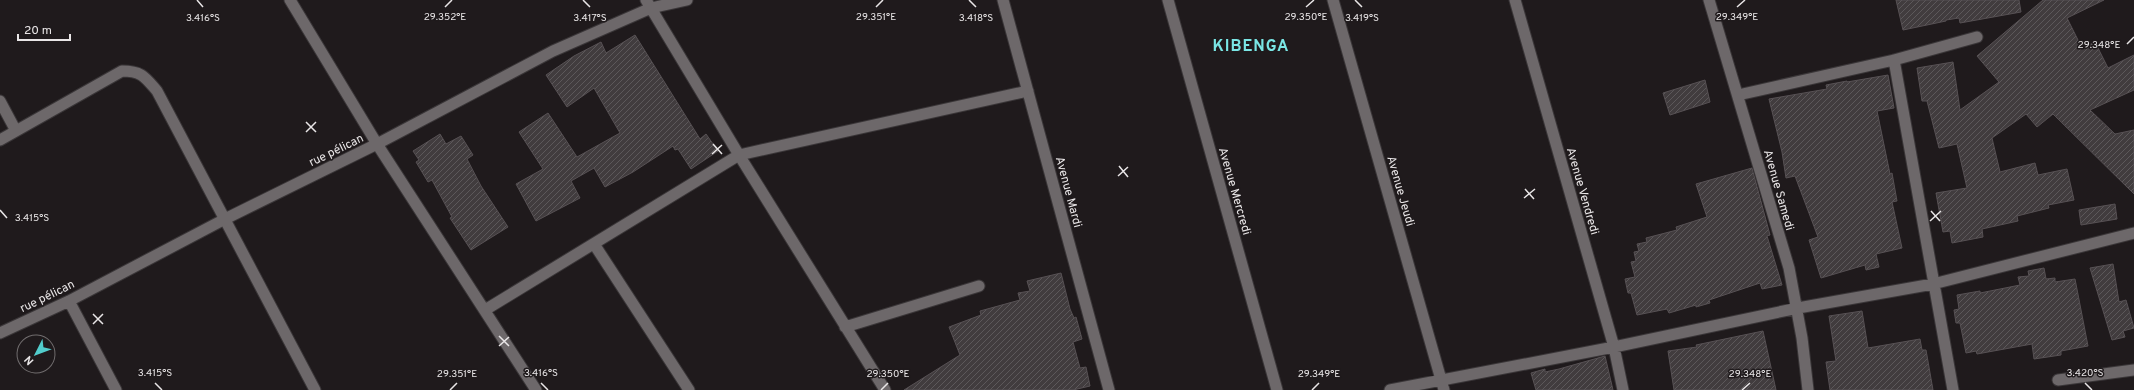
<svg xmlns="http://www.w3.org/2000/svg" width="2134" height="390" viewBox="0 0 2134 390" font-family="Overpass,sans-serif">
<style>
.building{fill:url(#building-hatch);stroke:#575154}
.lines{fill:none;stroke-linecap:round;stroke-linejoin:round}
.minor-casing{stroke:#3a3638;stroke-width:13}
.minor{stroke:#6d686a;stroke-width:11}
.ticks{fill:none;stroke:#e9e6e7;stroke-width:1.5}
.labels{text-anchor:middle;stroke-width:3;stroke-linejoin:round;paint-order:stroke}
.street-label{font-size:12px;fill:#e9e6e7;stroke:#1f1a1c}
.district-label{font-size:16px;font-weight:bold;letter-spacing:1px;fill:#7ae6e5;stroke:#1f1a1c}
.ticks-label{font-size:10px;text-anchor:middle;fill:#e9e6e7;stroke:#1f1a1c;stroke-width:3;stroke-linejoin:round;paint-order:stroke}
</style>
<defs>
<pattern id="building-hatch" width="6" height="6" patternUnits="userSpaceOnUse"><rect width="6" height="6" fill="#413c3e"/><path d="M-1 1l2-2M0 6l6-6M5 7l2-2" fill="none" stroke="#5c585a"/></pattern>
</defs>
<rect width="100%" height="100%" fill="#1f1a1c"/>
<!-- building -->
<path class="building" d="M1896 0H2019L2021 12 1960 23 1959 18 1946 20V21L1903 30Z
M2043 0H2104L2067 18 2082 48 2095 42 2108 68 2134 55V90L2090 110 2115 134 2134 130V194L2053 114 2037 127 2026 114 1992 138 2000 172 2035 163 2038 175 2067 169 2074 200 2048 205 2049 208 2017 216 2018 221 1982 229 1983 237 1952 243 1950 231 1943 232 1936 193 1967 188 1957 144 1939 148 1927 101H1922L1917 68 1953 62 1960 110 1999 82 1977 56Z
M635 35 700 139 706 134 718 151 691 169 678 149 675 150 673 146 633 172 605 187 594 168 571 181 580 198 536 221 516 184 543 169 519 132 548 113 577 157 620 133 594 88 567 107 546 75 574 56 601 42 606 53Z
M1888 75 1894 108 1877 111 1890 174 1892 173 1897 201 1892 202 1902 248 1876 254 1879 267 1866 270 1865 265 1821 278 1809 240 1818 237 1795 176 1786 178 1782 152 1769 99 1827 89 1826 85 1847 81V82Z
M1705 80 1710 102 1670 115 1663 93Z
M440 134 446 144 461 136 473 155 467 159 481 186 508 227 471 250 450 218 452 217 432 180 428 182 416 162 419 160 413 151Z
M1752 168 1770 235 1767 236 1782 285 1762 289 1760 283 1709 300 1710 303 1696 307V305L1669 313 1667 309 1637 315 1631 293H1628L1625 279 1635 277 1631 262 1636 261 1634 252 1639 251 1637 244 1647 242 1646 238 1677 230 1676 227 1707 217 1696 184Z
M2115 204 2117 219 2081 225 2079 210Z
M2113 264 2119 302 2126 300 2134 328 2123 331 2125 337 2112 340 2090 268Z
M2044 268 2046 279 2055 278V282L2075 279 2088 346 2061 351V355L2034 359 2032 344 1977 354 1976 351 1966 353 1960 323H1956L1954 310 1959 309 1957 295 1980 291V293L2020 285 2018 277 2029 276 2028 271Z
M1061 273 1070 309 1074 318 1076 317 1082 339 1073 342 1080 368 1086 367 1090 386 1073 390H904L960 355 949 327 981 315 980 311 1020 300 1018 293 1030 291 1027 281Z
M1862 311 1868 348 1920 339 1922 350H1926L1933 390H1830L1826 362 1836 361 1829 316Z
M1763 331 1776 390H1674L1668 351 1697 347 1696 345Z
M1605 356 1613 390H1536L1531 373 1545 369V372L1559 369Z"/>
<g class="lines">
<!-- minor casing -->
<g class="minor-casing">
<path id="minor" d="M290 0 377 144 536 390
M646 0 739 155 885 390
M1003 0 1109 390
M1168 0 1277 390
M1333 0 1444 390
M1515 0 1614 347 1623 390
M1709 0 1789 268 1802 338 1808 390
M1894 60 1953 390
M1738 95 1894 60 1977 37
M0 101 16 131
M0 140 122 71C142 71 145 77 157 91L315 390
M594 244 689 390
M69 301 116 390
M485 310 739 155 1028 91
M845 327 979 286
M0 333 69 301 225 219 377 144 553 51 651 8 687 0
M2058 380 2134 370
M1390 390 1614 347 1798 308 1933 284 2134 233"/>
</g>
<!-- minor -->
<use href="#minor" class="minor"/>
</g>
<!-- ticks -->
<path class="ticks" d="M197 0 203 7M583 0 590 7M969 0 976 7M1355 0 1362 7M445 7 452 0M876 7 883 0M1306 7 1314 0M1737 7 1745 0M2127 44 2134 37M306 122 316 132M306 132 316 122M713 144 722 154M712 154 722 145M1119 166 1128 177M1118 176 1128 167M1525 189 1534 199M1524 198 1535 189M0 210 7 218M1931 211 1940 221M1930 221 1941 211M93 314 103 324M93 324 103 314M499 336 509 346M499 346 509 337M155 383 162 390M541 383 548 390M2085 383 2092 390M450 390 457 383M881 390 888 383M1312 390 1319 383M1742 390 1750 383"/>
<g class="labels">
<!-- street labels -->
<g class="street-label">
<text transform="translate(336 150) rotate(-26)" y="4">rue pélican</text>
<text transform="translate(1779 190) rotate(74)" y="4">Avenue Samedi</text>
<text transform="translate(1235 191) rotate(74)" y="4">Avenue Mercredi</text>
<text transform="translate(1401 191) rotate(74)" y="4">Avenue Jeudi</text>
<text transform="translate(1583 191) rotate(74)" y="4">Avenue Vendredi</text>
<text transform="translate(1069 192) rotate(75)" y="4">Avenue Mardi</text>
<text transform="translate(47 296) rotate(-26)" y="4">rue pélican</text>
</g>
<!-- district labels -->
<g class="district-label">
<text x="1251" y="51">KIBENGA</text>
</g>
</g>
<g class="ticks-label">
<text x="445" y="20">29.352°E</text>
<text x="876" y="20">29.351°E</text>
<text x="1306" y="20">29.350°E</text>
<text x="1737" y="20">29.349°E</text>
<text x="976" y="21">3.418°S</text>
<text x="1362" y="21">3.419°S</text>
<text x="203" y="21">3.416°S</text>
<text x="590" y="21">3.417°S</text>
<text x="2099" y="48">29.348°E</text>
<text x="32" y="221">3.415°S</text>
<text x="155" y="376">3.415°S</text>
<text x="541" y="376">3.416°S</text>
<text x="2085" y="376">3.420°S</text>
<text x="457" y="377">29.351°E</text>
<text x="888" y="377">29.350°E</text>
<text x="1319" y="377">29.349°E</text>
<text x="1750" y="377">29.348°E</text>
</g>
<!-- north arrow -->
<g transform="translate(36 354) rotate(228)"><circle r="19" fill="#1f1a1c" stroke="#706c6d"/>
<path d="M0-3L7 15L0 10L-7 15Z" fill="#52cdcc"/>
<text y="-6" font-size="11" font-weight="bold" text-anchor="middle" fill="#e9e6e7">N</text>
</g>
<!-- scale -->
<path d="M18 34v6h52v-6" fill="none" stroke="#e9e6e7" stroke-width="2"/>
<text x="24" y="34" font-size="12" fill="#e9e6e7" stroke="#1f1a1c" stroke-width="3" paint-order="stroke">20 m</text>
</svg>
